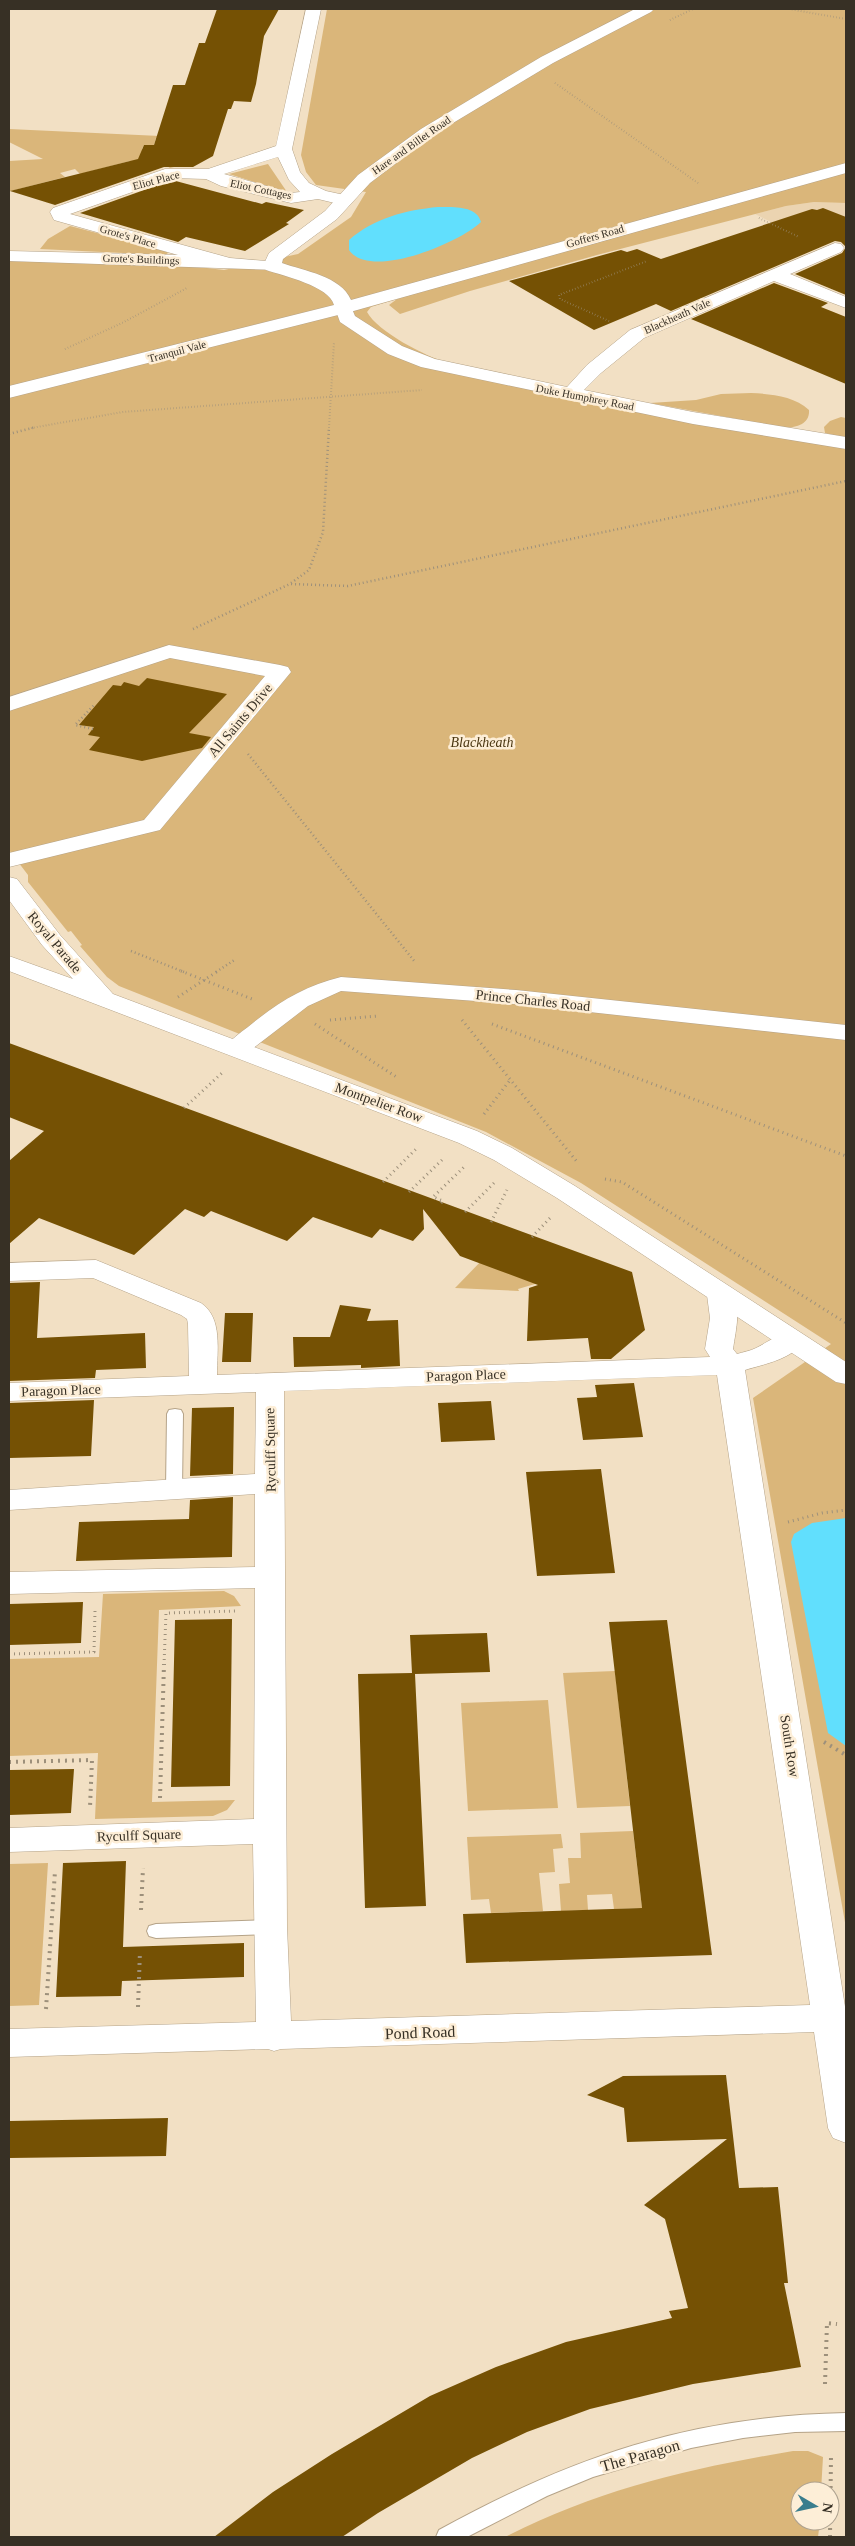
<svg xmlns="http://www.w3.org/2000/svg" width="855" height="2546" viewBox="0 0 855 2546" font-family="'Times New Roman',serif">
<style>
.built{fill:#ebd4b1}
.green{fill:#dab67a}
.water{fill:#61dffd}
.building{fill:#755104}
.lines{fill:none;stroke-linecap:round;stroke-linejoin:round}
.service-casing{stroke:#b5a388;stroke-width:2}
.minor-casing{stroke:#b5a388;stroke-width:1}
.tertiary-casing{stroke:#b5a388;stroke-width:1}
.secondary-casing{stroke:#b5a388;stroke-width:1}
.path-far3{stroke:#9d907b;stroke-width:2;stroke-dasharray:0.5 2.5;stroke-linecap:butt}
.path-far2{stroke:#9d907b;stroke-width:2.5;stroke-dasharray:1 3;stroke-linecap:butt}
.path-far1{stroke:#9d907b;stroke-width:3;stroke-dasharray:1 4;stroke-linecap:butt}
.path{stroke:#9d907b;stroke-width:4;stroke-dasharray:2 5;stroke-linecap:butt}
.service{fill:#fff;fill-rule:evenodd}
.minor{fill:#fff;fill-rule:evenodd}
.tertiary{fill:#fff;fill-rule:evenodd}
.secondary{fill:#fff;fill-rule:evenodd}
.labels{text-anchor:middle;stroke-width:5;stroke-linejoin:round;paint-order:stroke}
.far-street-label{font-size:11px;fill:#373025;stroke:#fdeed7}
.street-label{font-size:14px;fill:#373025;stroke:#fdeed7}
.park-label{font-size:14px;font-style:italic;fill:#4b3712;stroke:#fdeed7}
.near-street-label{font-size:16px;fill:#373025;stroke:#fdeed7}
</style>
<rect width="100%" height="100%" fill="#f2e0c4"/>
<!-- built -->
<path class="built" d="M814 202 846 203V244L832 239 789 231 755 214 786 206Z"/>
<!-- green -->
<path class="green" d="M327 9H846V203L814 202 786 206 597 255 470 291 400 314 389 305 397 299 371 307 367 312C378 332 425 356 448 363L688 413 846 440V1928L753 1398 831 1344 581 1183 486 1132 119 986 107 977 80 946 82 945 71 931 68 932 28 882V875L9 850V261L190 266 224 270 298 254 351 217 366 192 316 185 306 172 301 155Z
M9 129 160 136 156 138 154 145H144L142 149 182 165 170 168 160 162 140 167 130 161 80 174 75 169 60 173 65 177 11 191H9V161L43 159 9 142Z
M268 164 287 192 229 174Z
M70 226 166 251 168 253 165 255 40 249 48 239Z
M751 393C771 394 794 396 809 410 810 424 797 427 786 428L650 403 696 400 721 394Z
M841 417 846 418V438L825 433 824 427 830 421Z
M486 1256 569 1274 518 1289 519 1291 455 1288Z
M224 1591 234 1596 241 1606 159 1610 152 1802 235 1800 227 1810 213 1816 95 1819 98 1753 9 1756V1659L99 1657 103 1594Z
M615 1671 630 1806 577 1808 563 1673Z
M548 1700 558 1808 468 1811 461 1703Z
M633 1831 642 1908 614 1909 612 1894 587 1895 588 1910 561 1911 559 1884 570 1883 568 1858H581L580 1833Z
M561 1834 563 1848 553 1849 555 1872 539 1873 543 1911 491 1913 489 1899 471 1900 467 1837Z
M48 1863 39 2005 9 2006V1864Z
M793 2451H808L823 2457 821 2491H800V2521H820L818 2537H505C600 2489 688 2469 793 2451Z"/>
<!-- water -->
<path class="water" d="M438 207C451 207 477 205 481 222 461 242 370 281 349 250V240C374 218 406 210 438 207Z
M846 1518V1746L828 1733 791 1542 794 1534 812 1523Z"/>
<!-- building -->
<path class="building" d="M217 9H279L264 36 256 84 251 102 234 101 231 109H228L213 156 193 167H164L55 205 10 191 138 159 144 145H154L173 85H185L199 43H205Z
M172 180 262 204 266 202 304 210 286 223 289 224 245 251 186 237 178 242 80 213Z
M823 208 846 217V295L795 274 842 253 846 247 841 242 835 241 671 311 656 304 594 330 509 281 621 250 627 252 637 249 661 259 812 209 817 210Z
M774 283 828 303 821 307 846 317V384L691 319Z
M147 678 227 694 189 733 211 737 202 748 142 761 89 750 100 737 88 735 94 727 79 725 113 685 121 686 124 682 139 686Z
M9 1043 632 1272 645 1330 611 1359H591L588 1338 527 1341 529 1288 538 1285 460 1256 423 1209 424 1229 413 1241 380 1229 372 1238 313 1217 287 1241 211 1211 204 1217 185 1209 134 1255 39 1218 9 1244V1161L44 1131 9 1117Z
M40 1282 37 1338 145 1333 146 1368 96 1370 95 1378 9 1381V1283Z
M340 1305 371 1309 367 1321 398 1320 400 1366 361 1368V1365L294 1367 293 1337H330Z
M225 1313H253L251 1362H222Z
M634 1383 643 1437 583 1440 577 1398 597 1397 595 1385Z
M94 1400 91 1456 9 1458V1403Z
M491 1401 495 1440 441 1442 438 1403Z
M234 1407 233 1474 190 1476 192 1408Z
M601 1469 615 1573 537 1576 526 1472Z
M233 1497 232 1557 76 1561 79 1522 189 1519 190 1500Z
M83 1602 81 1643 9 1645V1604Z
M232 1619 230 1786 171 1787 175 1620Z
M667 1620 712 1955 466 1963 463 1914 642 1908 609 1622Z
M487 1633 490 1672 415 1674 426 1906 365 1908 358 1674 412 1673 410 1635Z
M74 1769 71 1813 9 1815V1770Z
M126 1861 123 1947 244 1943V1977L122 1981 121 1996 56 1997 63 1863Z
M726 2075 739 2188 778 2187 788 2283H784L801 2367 693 2384 590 2409 527 2432 472 2458 378 2513 342 2537H214L273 2492 332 2454 430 2396 496 2367 566 2342 672 2318 669 2311 688 2308 665 2219 644 2205 727 2139 627 2142 624 2108 587 2095 623 2076Z
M168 2118 166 2156 9 2158V2121Z"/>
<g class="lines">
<!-- service casing -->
<g class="service-casing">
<path id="service" d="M175 1409 181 1410 183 1414 182 1489 180 1493H168L166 1489 167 1414 169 1410Z
M270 1920 277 1922 279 1927 277 1932 270 1934 156 1938 149 1936 147 1931 149 1926 156 1924Z
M846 2413V2431L795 2432 743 2438 691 2448 593 2477 547 2496 467 2537H436L439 2530C573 2456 692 2416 846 2413Z"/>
</g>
<!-- minor casing -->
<g class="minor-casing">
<path id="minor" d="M306 9H321L292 149 300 172 309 183 326 191 349 196 352 200 349 204 343 205 318 199 291 203 221 186 206 179 172 178 70 214 230 258 278 262 281 266 278 270 9 261V251L178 255 54 220 50 212 53 208 165 169H208L276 146ZM278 157 289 180 300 192 291 193 224 174Z
M835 243 841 244 844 248 841 252 790 274 846 297V308L774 281 644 338 601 373 584 390 693 412 846 437V449L693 424 421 367 388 354 340 322 335 308 338 304H350L355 316 402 346 435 359 567 387 587 365 630 330Z
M169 645 280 665 288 667 291 672 160 830 9 867V853L144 820 265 676 170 658 9 711V697Z
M96 1260 201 1303C223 1318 217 1350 217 1375L710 1357 705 1349 710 1318 707 1295 711 1289 721 1286 731 1289C742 1306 736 1329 733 1349L737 1354C743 1352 750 1351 756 1348 772 1340 783 1329 801 1334L805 1340C793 1359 765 1364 745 1370L846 2013V2143L833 2138 828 2128 814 2032 281 2049 274 2051 268 2049 9 2057V2029L256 2022 253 1844 9 1852V1828L254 1819 255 1588 9 1594V1572L255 1567V1494L9 1510V1490L255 1474 256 1392 9 1401V1383L189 1376 188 1324 187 1319 181 1315 93 1278 9 1281V1263ZM717 1375 810 2005 291 2021 287 1927 284 1391Z"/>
</g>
<!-- tertiary casing -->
<g class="tertiary-casing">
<path id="tertiary" d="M635 9H654L651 12 553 63 433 135 370 183 337 219 283 259 282 263C304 271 341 276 351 300L846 163V173L350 312 9 398V386L334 305C329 286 284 276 266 270L263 266 269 253 325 211 358 175 421 129 541 57Z
M341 977 516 990 846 1025V1040L516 1004 341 991 308 1006 247 1053 238 1056 229 1053 225 1048C231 1039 240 1033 248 1027 277 1003 304 986 341 977Z"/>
</g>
<!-- secondary casing -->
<g class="secondary-casing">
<path id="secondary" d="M9 877 17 879 60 935 113 994 477 1131 512 1148 575 1186 846 1362V1384L836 1382 557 1198 494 1160 459 1143 9 971V956L73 979 42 945 9 900Z"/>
</g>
<!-- path-far3 -->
<path class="path-far3" d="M789 9 846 19
M670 20 693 9
M555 83 698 183
M759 218 799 237
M609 321 560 299 559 295 647 261
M65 349 124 322 187 288
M31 428 123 412 422 390
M329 428 334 342"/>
<!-- path-far2 -->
<path class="path-far2" d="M9 434 36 427
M291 583 309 570 323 532 329 427
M193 629 290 584 348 586 846 481
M93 729 75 725 94 705
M248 754 415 962
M131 951 184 972
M216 972 236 959"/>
<!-- path-far1 -->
<path class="path-far1" d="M181 971 252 999
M178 997 218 971
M330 1020 378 1016
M462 1020 578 1163
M315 1024 398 1078
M492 1024 846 1156
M184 1108 222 1073
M484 1114 510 1080
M605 1179 622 1182 846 1323
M383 1182 416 1149
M409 1192 443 1159
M441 1203 443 1201 433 1197 464 1167
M465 1212 495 1182
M491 1222 507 1190
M532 1237 551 1217
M788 1522 822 1513 846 1510
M9 1654 94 1652 95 1611
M164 1665 166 1613 236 1611"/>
<!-- path -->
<path class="path" d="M824 1742 846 1755
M9 1762 92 1760 90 1807
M160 1798 164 1664
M141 1910 143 1868
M138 2007 140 1951
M46 2009 55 1871
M825 2384 827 2323 837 2324
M830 2537 831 2456"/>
<!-- service -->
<use href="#service" class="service"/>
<!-- minor -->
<use href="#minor" class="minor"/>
<!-- tertiary -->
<use href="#tertiary" class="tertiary"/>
<!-- secondary -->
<use href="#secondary" class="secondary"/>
</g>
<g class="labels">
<!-- far-street labels -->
<g class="far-street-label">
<text transform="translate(411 145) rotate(-35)" y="4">Hare and Billet Road</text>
<text transform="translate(156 180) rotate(-15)" y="4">Eliot Place</text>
<text transform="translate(261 189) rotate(12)" y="4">Eliot Cottages</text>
<text transform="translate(128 236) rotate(16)" y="4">Grote's Place</text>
<text transform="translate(595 236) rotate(-16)" y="4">Goffers Road</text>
<text transform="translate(141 259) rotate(2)" y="4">Grote's Buildings</text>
<text transform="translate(677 316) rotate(-24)" y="4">Blackheath Vale</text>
<text transform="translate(177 351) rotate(-15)" y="4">Tranquil Vale</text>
<text transform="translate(585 397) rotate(11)" y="4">Duke Humphrey Road</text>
</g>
<!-- street labels -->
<g class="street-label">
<text transform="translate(240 720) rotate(-50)" y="5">All Saints Drive</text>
<text transform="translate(55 942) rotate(50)" y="5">Royal Parade</text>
<text transform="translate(533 1000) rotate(6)" y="5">Prince Charles Road</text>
<text transform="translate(379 1102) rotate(20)" y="5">Montpelier Row</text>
<text transform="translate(466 1375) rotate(-2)" y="5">Paragon Place</text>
<text transform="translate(61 1390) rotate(-2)" y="5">Paragon Place</text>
<text transform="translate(270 1450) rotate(-91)" y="5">Ryculff Square</text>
<text transform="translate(790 1746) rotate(81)" y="5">South Row</text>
<text transform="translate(139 1835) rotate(-2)" y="5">Ryculff Square</text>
</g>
<!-- park labels -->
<g class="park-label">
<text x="482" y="747">Blackheath</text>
</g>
<!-- near-street labels -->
<g class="near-street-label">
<text transform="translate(420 2032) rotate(-2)" y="6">Pond Road</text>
<text transform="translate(640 2455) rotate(-16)" y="6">The Paragon</text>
</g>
</g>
<!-- border -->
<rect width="855" height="2546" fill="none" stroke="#373025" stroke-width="20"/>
<!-- north arrow -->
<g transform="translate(815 2506) rotate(99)"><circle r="24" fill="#fdeed7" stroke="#aea290"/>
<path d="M0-4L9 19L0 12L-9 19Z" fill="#3a7d8d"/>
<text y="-8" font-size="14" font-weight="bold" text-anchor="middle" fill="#373025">N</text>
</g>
</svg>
